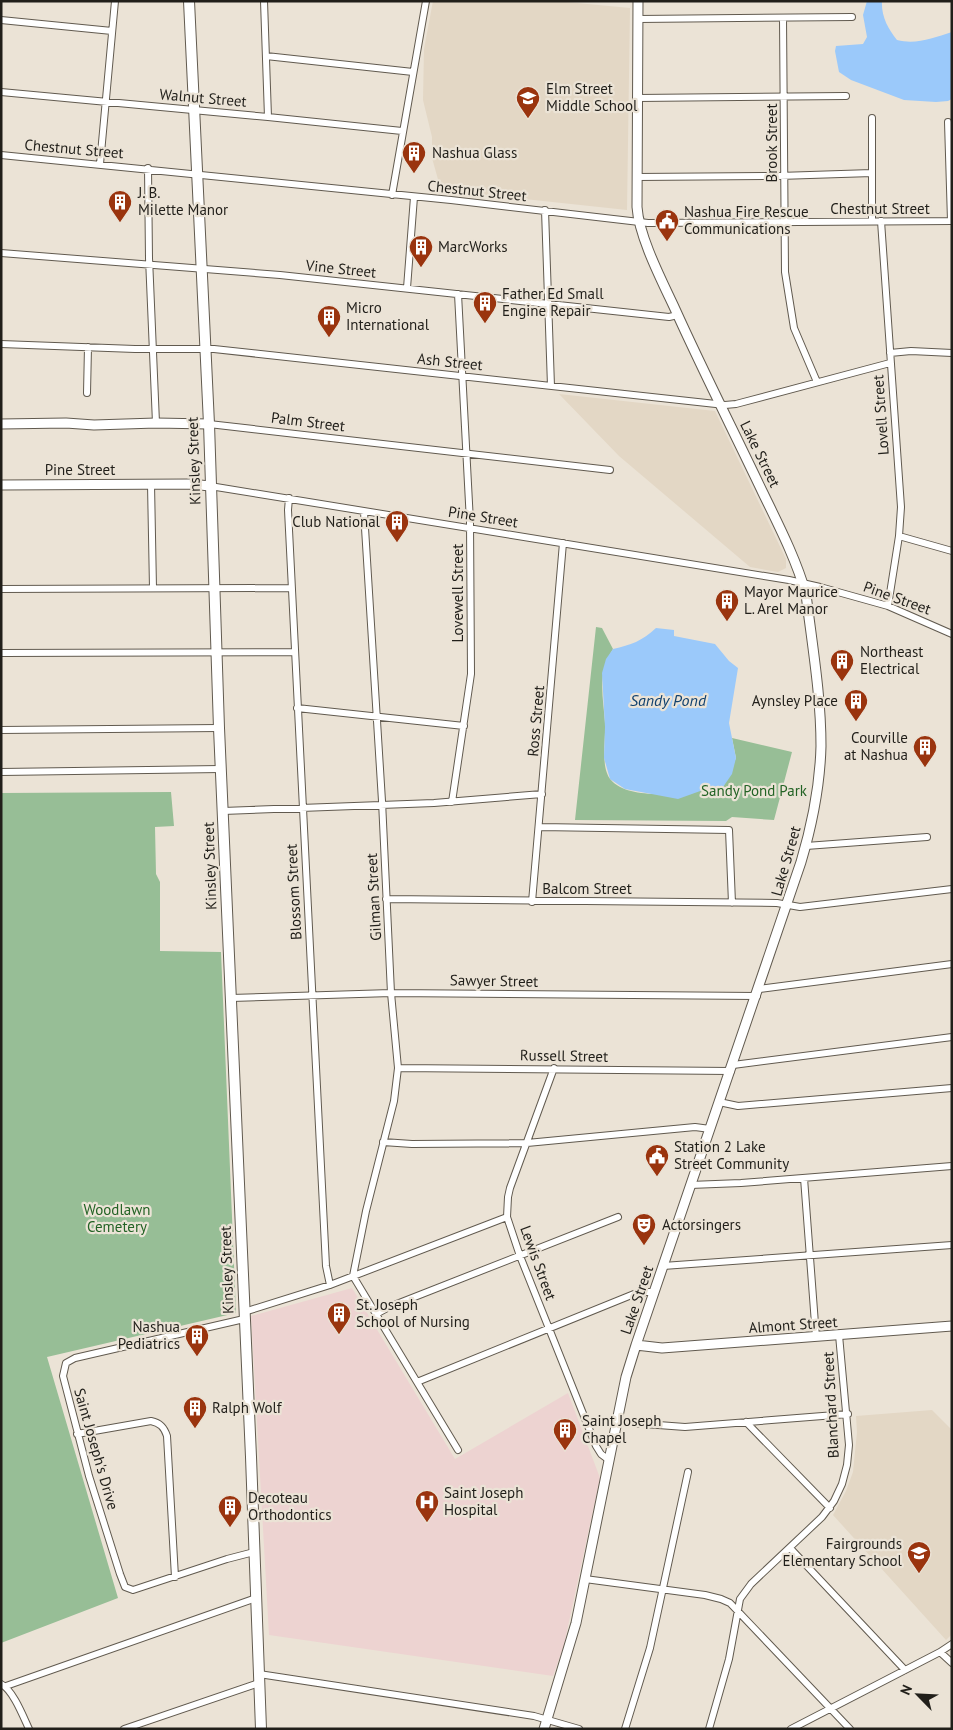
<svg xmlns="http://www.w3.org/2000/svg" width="953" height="1730" viewBox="0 0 953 1730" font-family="'PT Sans',sans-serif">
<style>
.built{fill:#e3d7c5}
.medical{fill:#edd3d1}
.green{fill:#97be96}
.water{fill:#9bc9fa}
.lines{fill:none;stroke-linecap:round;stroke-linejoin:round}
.minor-casing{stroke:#615a4f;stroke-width:8}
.tertiary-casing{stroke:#615a4f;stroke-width:11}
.primary-casing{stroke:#615a4f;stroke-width:12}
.minor{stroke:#fff;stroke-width:6}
.tertiary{stroke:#fff;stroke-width:9}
.primary{stroke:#fff;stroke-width:10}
.labels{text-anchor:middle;stroke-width:4.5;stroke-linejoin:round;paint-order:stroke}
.poi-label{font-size:15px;fill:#211f1a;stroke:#ebe3d6;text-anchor:start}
.street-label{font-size:15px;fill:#211f1a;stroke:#ebe3d6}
.park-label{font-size:15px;fill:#236325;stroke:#ebe3d6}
.water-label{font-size:16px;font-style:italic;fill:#11416e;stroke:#ebe3d6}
</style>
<rect width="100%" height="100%" fill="#ebe3d6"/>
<!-- built -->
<path class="built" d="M433 1H556L630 8 627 210 441 190 432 158V137L423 100 424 49Z
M559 394 715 411 786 559V568L778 572 750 567 619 456Z
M932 1410 952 1430V1634L946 1640 833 1515 846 1491 853 1472 857 1432 856 1416Z"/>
<!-- medical -->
<path class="medical" d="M352 1288 455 1459 568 1393 600 1478 564 1645 553 1676 269 1635 251 1316Z"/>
<!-- green -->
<path class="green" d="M596 627 602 628 613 649C597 674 603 695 605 723 606 739 600 768 611 780 631 803 695 792 723 787L736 758 732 738 792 752 774 820 732 817 726 821 575 820Z
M171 792 174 826 155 827 156 874 160 882V951L221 952 236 1313 47 1357 118 1598 1 1643V793Z"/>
<!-- water -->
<path class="water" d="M867 1H882C881 16 888 29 897 40 916 45 933 38 952 32V99L948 101 936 102 904 100 851 80 839 72 835 51 836 46 863 44 867 37 863 15Z
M656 628 674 630V636L715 644 729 661 738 668 729 723 736 758 732 774 723 787 703 790 678 799 625 789 610 779 604 758 605 727 602 673 606 659 613 649C631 645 642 641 656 628Z"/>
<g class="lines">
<!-- minor casing -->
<g class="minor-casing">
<path id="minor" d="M264 1 268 117
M783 18 785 272 794 328 817 382
M638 19 852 17
M1 20 112 31
M266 56 413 72
M1 92 268 117 402 131
M637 98 846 96
M948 122 951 221
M1 155 451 200 648 223 952 221
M100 164 115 1
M148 168 149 258 156 423
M637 177 779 176 872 173
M392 195 426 1
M545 210 551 386
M872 221V118
M881 221 901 507 899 536 888 606
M1 253 280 275 669 317 678 315
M407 288 414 197
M1 344 135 349H214L725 405 736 404 890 363
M890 353 911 351 952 353
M87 393 88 347
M209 424 610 470
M151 484 153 588
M210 486 789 580 820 587 888 606 952 634
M289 498 288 510 326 1266 330 1285
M364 512 382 801 391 993 398 1068 394 1101 366 1211 353 1276 458 1450
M899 536 952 551
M1 589 291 588
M1 653 295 652
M297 708 464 726
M1 730 219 728
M1 772 221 769
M452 802 471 674 470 522 458 294
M223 811 434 803 542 794
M540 827 729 830 732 903
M806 846 927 837
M386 899 777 903 800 907 952 889
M532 902 563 543
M759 989 952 964
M231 998 391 993 757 996
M733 1065 952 1037
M398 1068 731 1071
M554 1068 510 1188 508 1197 507 1217 520 1256 596 1446 601 1454 609 1460
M719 1102 738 1106 952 1088
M383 1142 412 1144 527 1143 695 1127 710 1129
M804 1178 816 1337
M690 1185 741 1183 952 1166
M663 1266 952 1245
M244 1312 330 1285 507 1217
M376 1314 389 1307 618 1217
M244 1319 75 1358 66 1363 63 1376 89 1476 120 1574 125 1587 133 1590 227 1559 254 1552
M417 1382 634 1294 646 1292H654
M618 1422 685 1427 848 1414
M746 1422 830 1508
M77 1434 151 1421C160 1423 164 1427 167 1436L175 1577
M790 1548 905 1670
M585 1579 705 1595 721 1599 730 1603 850 1729
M940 1652 952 1663
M259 1674 534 1716 579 1729
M1 1684C13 1690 23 1716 29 1729
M6 1686 256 1598
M124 1729 259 1683
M625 1729 650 1648 688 1472
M709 1729 729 1659 740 1599 751 1584 822 1517 834 1501 842 1484 847 1465 849 1445 839 1335
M791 1729 940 1652 952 1644"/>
</g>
<!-- tertiary casing -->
<g class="tertiary-casing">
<path id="tertiary" d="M1 424 66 423 94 425 156 423 209 424
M1 485 190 484 210 486
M636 1345 662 1348 952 1326
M544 1729 576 1623 626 1377 636 1345 801 862C812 825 820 785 821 746 821 695 812 644 806 594 796 559 779 526 763 493 734 432 703 371 675 309 662 281 639 237 637 207L638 1"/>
</g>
<!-- primary casing -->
<g class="primary-casing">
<path id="primary" d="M189 1 209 424 219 728 251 1457 261 1729"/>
</g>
<!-- minor -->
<use href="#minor" class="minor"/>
<!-- tertiary -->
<use href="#tertiary" class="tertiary"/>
<!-- primary -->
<use href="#primary" class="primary"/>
</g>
<!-- icons -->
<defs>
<g id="school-pin" transform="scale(1.25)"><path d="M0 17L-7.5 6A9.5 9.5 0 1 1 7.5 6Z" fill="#9a340e" stroke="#ebe3d6"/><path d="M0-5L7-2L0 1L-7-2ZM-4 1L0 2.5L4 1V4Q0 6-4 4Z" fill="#fff"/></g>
<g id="building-pin" transform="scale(1.25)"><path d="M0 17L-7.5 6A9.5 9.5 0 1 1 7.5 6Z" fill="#9a340e" stroke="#ebe3d6"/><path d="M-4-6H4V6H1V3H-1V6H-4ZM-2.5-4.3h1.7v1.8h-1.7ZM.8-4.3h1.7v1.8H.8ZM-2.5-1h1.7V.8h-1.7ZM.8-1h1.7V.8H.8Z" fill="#fff"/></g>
<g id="civic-pin" transform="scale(1.25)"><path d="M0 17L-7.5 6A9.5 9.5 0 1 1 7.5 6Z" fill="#9a340e" stroke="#ebe3d6"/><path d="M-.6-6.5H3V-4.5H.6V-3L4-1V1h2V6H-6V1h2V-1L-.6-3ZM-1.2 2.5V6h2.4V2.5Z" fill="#fff"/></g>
<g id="theatre-pin" transform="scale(1.25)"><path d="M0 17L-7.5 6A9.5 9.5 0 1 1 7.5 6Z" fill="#9a340e" stroke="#ebe3d6"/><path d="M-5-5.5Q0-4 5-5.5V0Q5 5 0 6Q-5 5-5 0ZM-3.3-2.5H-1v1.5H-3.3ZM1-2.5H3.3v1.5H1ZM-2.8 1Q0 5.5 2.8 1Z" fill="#fff"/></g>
<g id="hospital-pin" transform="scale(1.25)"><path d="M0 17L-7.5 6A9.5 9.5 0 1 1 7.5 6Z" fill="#9a340e" stroke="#ebe3d6"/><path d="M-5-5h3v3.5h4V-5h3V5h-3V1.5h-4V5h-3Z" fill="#fff"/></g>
</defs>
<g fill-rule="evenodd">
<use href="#school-pin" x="528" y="98"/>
<use href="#building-pin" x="414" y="153"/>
<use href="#building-pin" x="120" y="202"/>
<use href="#civic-pin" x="667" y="221"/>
<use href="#building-pin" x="421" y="247"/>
<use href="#building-pin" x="485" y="303"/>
<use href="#building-pin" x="329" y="317"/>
<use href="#building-pin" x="397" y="522"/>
<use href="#building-pin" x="727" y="601"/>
<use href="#building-pin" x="842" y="661"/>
<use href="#building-pin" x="856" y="701"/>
<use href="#building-pin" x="925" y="747"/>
<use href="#civic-pin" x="657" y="1156"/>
<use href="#theatre-pin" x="644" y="1225"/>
<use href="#building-pin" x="339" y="1314"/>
<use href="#building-pin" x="197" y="1336"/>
<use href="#building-pin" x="195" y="1408"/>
<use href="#building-pin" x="565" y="1430"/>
<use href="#hospital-pin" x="427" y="1502"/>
<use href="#building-pin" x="230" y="1507"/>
<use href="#school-pin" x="919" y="1553"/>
</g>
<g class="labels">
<!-- poi labels -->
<g class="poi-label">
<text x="546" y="94">Elm Street<tspan x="546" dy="17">Middle School</tspan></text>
<text x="432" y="158">Nashua Glass</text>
<text x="138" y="198">J. B.<tspan x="138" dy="17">Milette Manor</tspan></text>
<text x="684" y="217">Nashua Fire Rescue<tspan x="684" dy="17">Communications</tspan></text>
<text x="438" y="252">MarcWorks</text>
<text x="502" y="299">Father Ed Small<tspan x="502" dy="17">Engine Repair</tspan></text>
<text x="346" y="313">Micro<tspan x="346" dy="17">International</tspan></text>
<text x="380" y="527" text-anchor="end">Club National</text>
<text x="744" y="597">Mayor Maurice<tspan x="744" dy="17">L. Arel Manor</tspan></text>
<text x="860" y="657">Northeast<tspan x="860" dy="17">Electrical</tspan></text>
<text x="838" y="706" text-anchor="end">Aynsley Place</text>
<text x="908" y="743" text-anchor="end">Courville<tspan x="908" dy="17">at Nashua</tspan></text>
<text x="674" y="1152">Station 2 Lake<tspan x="674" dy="17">Street Community</tspan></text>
<text x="662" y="1230">Actorsingers</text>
<text x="356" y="1310">St. Joseph<tspan x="356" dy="17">School of Nursing</tspan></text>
<text x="180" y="1332" text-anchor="end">Nashua<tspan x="180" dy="17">Pediatrics</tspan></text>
<text x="212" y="1413">Ralph Wolf</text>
<text x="582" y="1426">Saint Joseph<tspan x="582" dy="17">Chapel</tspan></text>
<text x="444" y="1498">Saint Joseph<tspan x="444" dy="17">Hospital</tspan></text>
<text x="248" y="1503">Decoteau<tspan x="248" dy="17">Orthodontics</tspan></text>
<text x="902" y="1549" text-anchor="end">Fairgrounds<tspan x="902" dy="17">Elementary School</tspan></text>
</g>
<!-- street labels -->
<g class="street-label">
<text transform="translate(203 98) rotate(5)" y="5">Walnut Street</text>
<text transform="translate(772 143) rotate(-90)" y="5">Brook Street</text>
<text transform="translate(74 149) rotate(5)" y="5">Chestnut Street</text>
<text transform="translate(477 191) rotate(6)" y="5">Chestnut Street</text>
<text x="880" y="214">Chestnut Street</text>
<text transform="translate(341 269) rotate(6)" y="5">Vine Street</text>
<text transform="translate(450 362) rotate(6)" y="5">Ash Street</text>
<text transform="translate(881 415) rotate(-94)" y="5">Lovell Street</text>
<text transform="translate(308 422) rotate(7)" y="5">Palm Street</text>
<text transform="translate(760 454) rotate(64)" y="5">Lake Street</text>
<text transform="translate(194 461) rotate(-92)" y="5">Kinsley Street</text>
<text x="80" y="475">Pine Street</text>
<text transform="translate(483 517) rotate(9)" y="5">Pine Street</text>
<text transform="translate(458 593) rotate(-90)" y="5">Lovewell Street</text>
<text transform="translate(897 598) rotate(20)" y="5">Pine Street</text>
<text transform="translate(536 721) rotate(-85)" y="5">Ross Street</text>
<text transform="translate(786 861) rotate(-74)" y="5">Lake Street</text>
<text transform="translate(210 866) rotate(-92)" y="5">Kinsley Street</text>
<text x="587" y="894">Balcom Street</text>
<text transform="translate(294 892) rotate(-93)" y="5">Blossom Street</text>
<text transform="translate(374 897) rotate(-93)" y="5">Gilman Street</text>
<text transform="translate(494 981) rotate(1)" y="5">Sawyer Street</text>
<text transform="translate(564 1056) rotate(1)" y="5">Russell Street</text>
<text transform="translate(538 1263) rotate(70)" y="5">Lewis Street</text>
<text transform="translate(227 1270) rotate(-92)" y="5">Kinsley Street</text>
<text transform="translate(637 1300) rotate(-71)" y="5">Lake Street</text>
<text transform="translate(793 1325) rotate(-4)" y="5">Almont Street</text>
<text transform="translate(831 1405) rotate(-93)" y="5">Blanchard Street</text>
<text transform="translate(96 1449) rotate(74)" y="5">Saint Joseph's Drive</text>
</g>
<!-- park labels -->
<g class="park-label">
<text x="754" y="796">Sandy Pond Park</text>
<text x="117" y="1215">Woodlawn<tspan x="117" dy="17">Cemetery</tspan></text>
</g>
<!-- water labels -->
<g class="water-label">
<text x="668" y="706">Sandy Pond</text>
</g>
</g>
<!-- border -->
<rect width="953" height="1730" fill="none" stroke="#211f1a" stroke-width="5"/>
<!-- north arrow -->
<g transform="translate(918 1695) rotate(294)" stroke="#ebe3d6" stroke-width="4" paint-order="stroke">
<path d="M0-4L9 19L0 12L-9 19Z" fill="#211f1a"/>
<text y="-8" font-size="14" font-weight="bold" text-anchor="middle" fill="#211f1a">N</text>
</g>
</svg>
